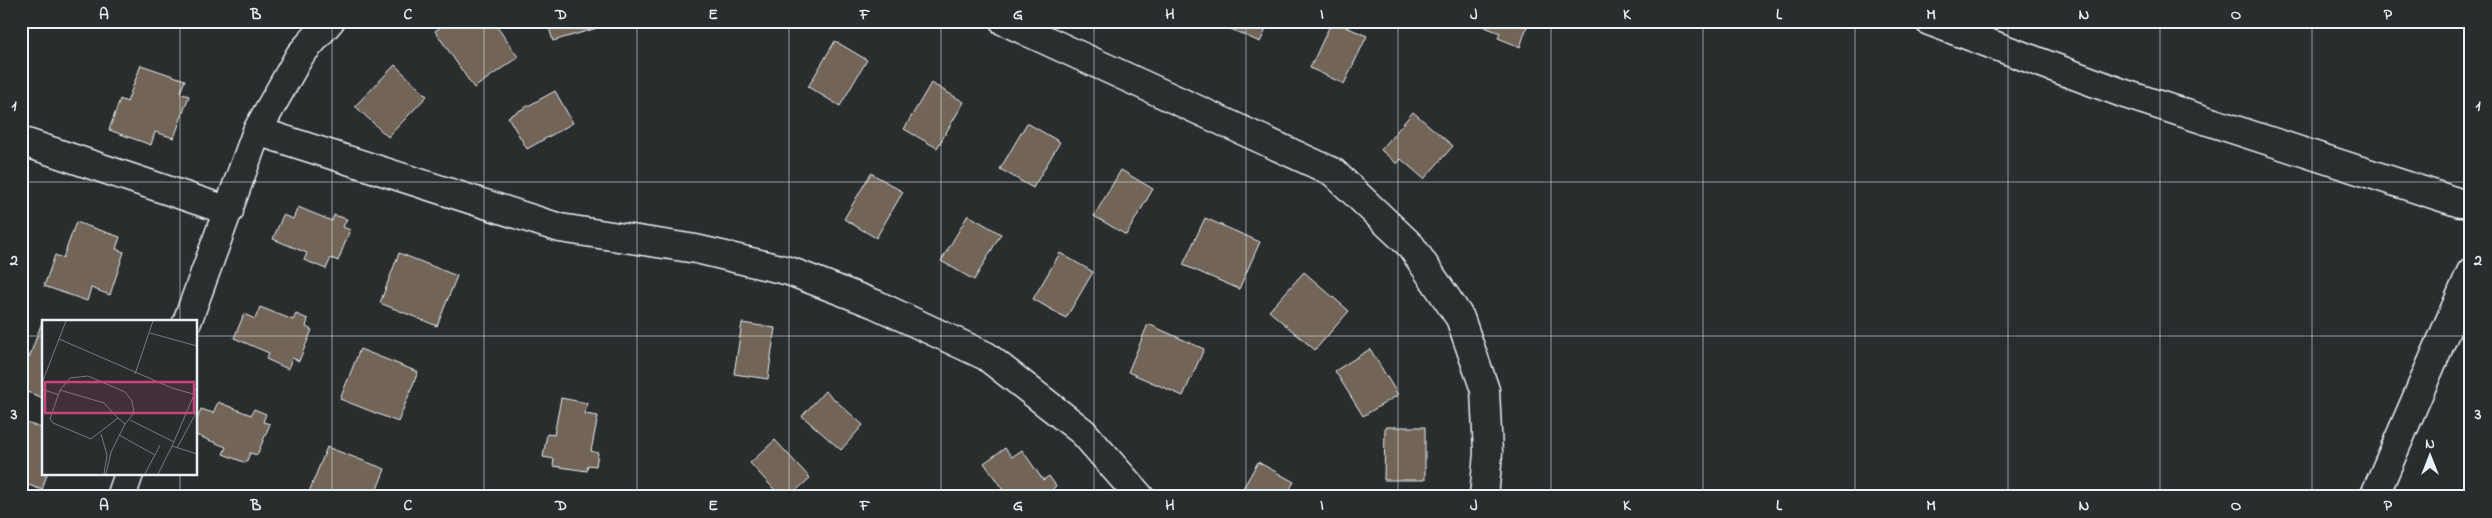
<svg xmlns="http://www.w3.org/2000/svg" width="2492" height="518" viewBox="0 0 2492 518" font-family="'Indie Flower',sans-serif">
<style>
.building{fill:#726558;stroke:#e8f1f8}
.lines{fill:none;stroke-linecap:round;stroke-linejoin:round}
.minor-casing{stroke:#e8f1f8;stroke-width:31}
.minor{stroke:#2a2d2e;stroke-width:28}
.grid{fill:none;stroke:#e8f1f8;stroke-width:1;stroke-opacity:0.55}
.inset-road{fill:none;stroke:#767b7f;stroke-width:1}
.view{fill:#ca437a;fill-opacity:0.15;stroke:#ca437a;stroke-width:2.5}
.inset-edge{fill:none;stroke:#e8f1f8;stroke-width:2.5}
.neatline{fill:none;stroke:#e8f1f8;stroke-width:2}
.grid-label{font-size:16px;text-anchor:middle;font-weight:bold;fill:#e8f1f8}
</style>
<rect width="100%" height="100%" fill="#2a2d2e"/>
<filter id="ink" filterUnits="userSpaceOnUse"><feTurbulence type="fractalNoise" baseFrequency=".02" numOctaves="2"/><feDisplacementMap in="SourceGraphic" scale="10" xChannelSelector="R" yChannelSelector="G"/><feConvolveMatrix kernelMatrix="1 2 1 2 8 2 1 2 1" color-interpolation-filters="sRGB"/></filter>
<g filter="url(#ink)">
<!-- building -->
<path class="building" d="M449 21H493L518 57 474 88 435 31Z
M547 21H603L604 26 553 41Z
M1229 21H1270L1260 42 1226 27Z
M1332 21 1367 36 1344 84 1310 68Z
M1469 21H1529L1520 47 1498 38 1500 33Z
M835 41 867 60 840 106 808 87Z
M141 65 185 80 180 93 189 96 174 138 155 132 151 145 109 130 120 99 127 102Z
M395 65 427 96 388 137 355 106Z
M931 83 964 102 937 148 904 129Z
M555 91 573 123 527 149 508 117Z
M1413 112 1453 146 1424 179 1401 159 1397 164 1381 150Z
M1027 123 1060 142 1033 188 1000 169Z
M1121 170 1153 189 1126 235 1094 216Z
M871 173 903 192 876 238 844 219Z
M298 207 332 221 334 215 347 219 343 227 350 230 338 261 331 258 326 269 304 260 307 253 273 239 283 215 293 219Z
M968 215 1001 234 974 280 941 261Z
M1205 218 1260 242 1239 289 1183 265Z
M76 222 120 237 116 249 124 252 110 295 91 288 87 301 44 286 55 255 63 258Z
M399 253 457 276 437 326 380 303Z
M1060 253 1093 272 1066 318 1033 299Z
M1304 272 1349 311 1315 350 1269 311Z
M260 307 293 320 296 314 308 319 306 327 312 330 299 361 292 358 288 369 266 359 269 353 234 338 244 314 255 319Z
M42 322H44V398L21 390V356L29 358Z
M742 323 775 328 768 379 734 374Z
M1148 324 1204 349 1183 396 1128 372Z
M360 349 418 372 398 422 340 399Z
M1370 349 1398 395 1363 416 1335 371Z
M825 391 863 425 841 450 802 416Z
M561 398 587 403 585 414 598 416 591 451 598 453 596 466 588 465 587 471 553 466 554 459 543 457 547 434 554 435Z
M218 402 251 415 254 409 266 414 263 422 270 424 257 455 250 453 246 463 223 454 226 447 196 435V422L201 409 213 413Z
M21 421 44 429V474H47L42 490 23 483 21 487Z
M1385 427H1425V480H1384Z
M775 440 810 478 789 497H781L750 463Z
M327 447 385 469 374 497H307Z
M1005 448 1012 457 1022 450 1043 480 1049 476 1056 486 1050 492 1054 497H999L1005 493 984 463Z
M1258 462 1294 482 1285 497H1238Z"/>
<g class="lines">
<!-- minor casing -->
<g class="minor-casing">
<path id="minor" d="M1004 21 1333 172 1411 246 1460 318 1485 390 1488 453 1484 497
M1929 21 2125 94 2460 203H2471
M257 131 300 55 330 21
M21 141 229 211
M187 322 257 131 560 228 696 249 789 271 875 304 986 356 1083 432 1140 497
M121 497 129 474
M2374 497 2471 272"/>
</g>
<!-- minor -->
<use href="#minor" class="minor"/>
</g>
</g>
<!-- grid -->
<path class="grid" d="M180 21V322M332 21V497M484 21V497M637 21V497M789 21V497M941 21V497M1094 21V497M1246 21V497M1398 21V497M1551 21V497M1703 21V497M1855 21V497M2008 21V497M2160 21V497M2312 21V497M21 182H2471M21 336H44M196 336H2471M180 474V497"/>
<!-- overview -->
<g transform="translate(42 320)">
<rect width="155" height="155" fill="#2a2d2e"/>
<path class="inset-road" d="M108 13 155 26M17 19 130 68 151 74 155 67M93 54 111 1M0 63 24 1M0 69 17 75M18 70 62 83 76 98 49 119 11 103 8 99ZM18 70 28 58 46 56 83 72 90 81 92 93 83 104 76 98M88 100 132 122M59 114 65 135 62 154M77 115 113 135M130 126 152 75M135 128 155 91M64 154 69 132 83 104M103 154 118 125M116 154 130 126 155 134"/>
<path class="view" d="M3 62H152V93H3Z"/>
<rect width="155" height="155" class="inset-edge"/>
</g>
<!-- margin -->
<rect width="2492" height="518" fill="none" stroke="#2a2d2e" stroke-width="55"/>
<!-- north arrow -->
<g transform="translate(2430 456)" stroke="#2a2d2e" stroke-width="4" paint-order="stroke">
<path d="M0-4L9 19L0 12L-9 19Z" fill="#e8f1f8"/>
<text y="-8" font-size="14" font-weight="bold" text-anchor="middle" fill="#e8f1f8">N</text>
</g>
<rect x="28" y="28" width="2436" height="462" class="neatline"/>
<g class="grid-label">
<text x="104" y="19">A</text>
<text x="256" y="19">B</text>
<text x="408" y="19">C</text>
<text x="561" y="19">D</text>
<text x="713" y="19">E</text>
<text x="865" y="19">F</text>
<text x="1018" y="19">G</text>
<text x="1170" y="19">H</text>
<text x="1322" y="19">I</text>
<text x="1474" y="19">J</text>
<text x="1627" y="19">K</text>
<text x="1779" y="19">L</text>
<text x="1931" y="19">M</text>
<text x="2084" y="19">N</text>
<text x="2236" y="19">O</text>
<text x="2388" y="19">P</text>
<text x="14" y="110">1</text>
<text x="2478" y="110">1</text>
<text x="14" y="265">2</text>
<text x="2478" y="265">2</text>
<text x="14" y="419">3</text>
<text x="2478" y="419">3</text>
<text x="104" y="510">A</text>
<text x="256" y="510">B</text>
<text x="408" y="510">C</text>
<text x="561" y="510">D</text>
<text x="713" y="510">E</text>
<text x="865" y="510">F</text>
<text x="1018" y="510">G</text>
<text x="1170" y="510">H</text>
<text x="1322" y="510">I</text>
<text x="1474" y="510">J</text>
<text x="1627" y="510">K</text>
<text x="1779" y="510">L</text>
<text x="1931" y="510">M</text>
<text x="2084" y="510">N</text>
<text x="2236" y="510">O</text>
<text x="2388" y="510">P</text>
</g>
</svg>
